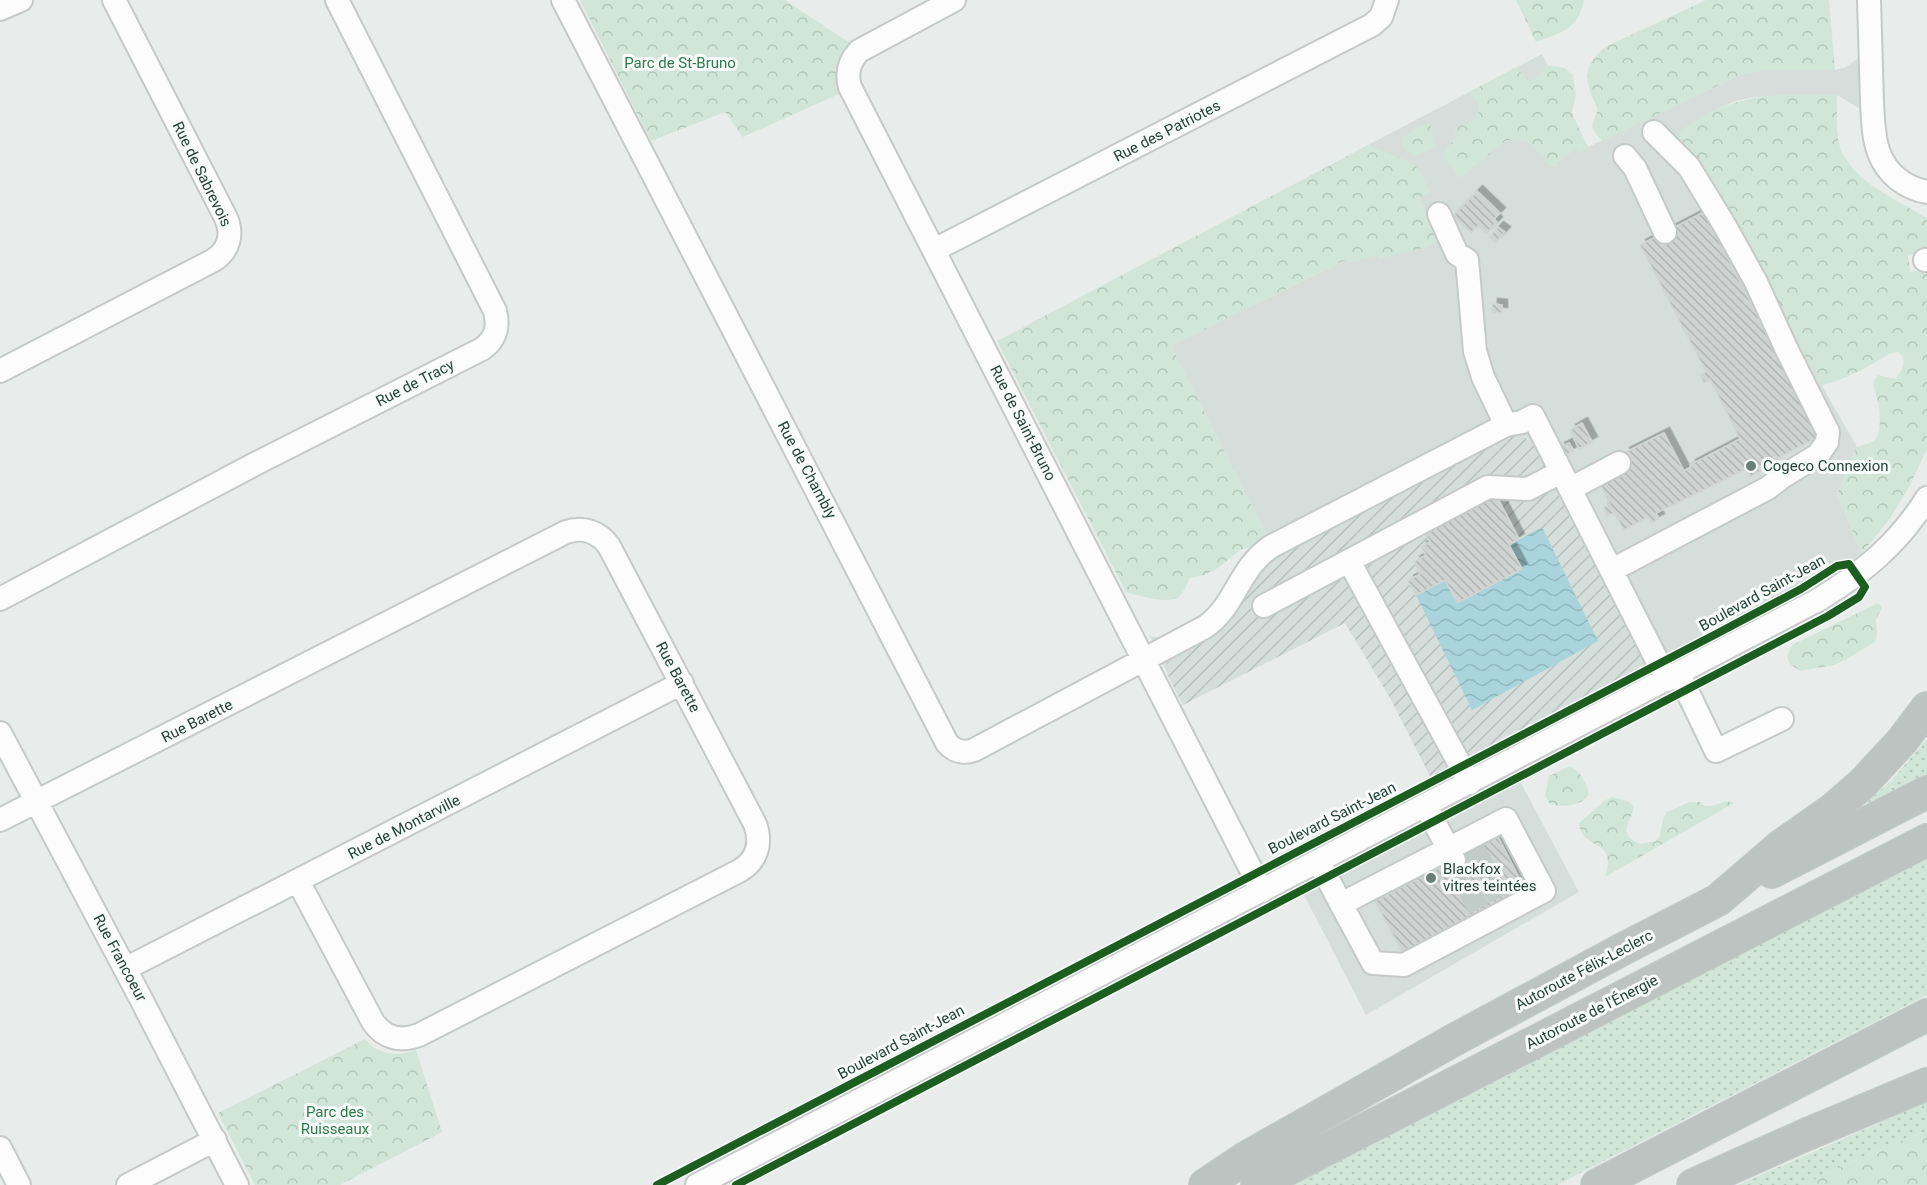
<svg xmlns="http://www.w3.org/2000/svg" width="1927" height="1185" viewBox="0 0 1927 1185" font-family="Roboto,sans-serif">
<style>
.built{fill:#d6dedb}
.industrial{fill:url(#industrial-furrows)}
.grass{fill:url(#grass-dots)}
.forest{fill:url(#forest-crowns)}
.water{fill:url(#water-waves)}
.building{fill:url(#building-back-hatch);stroke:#d1d6d4;stroke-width:1.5;filter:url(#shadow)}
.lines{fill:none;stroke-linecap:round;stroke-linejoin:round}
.minor-tunnel{stroke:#c1cbc8;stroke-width:22;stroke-dasharray:22 11;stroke-linecap:butt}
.minor-casing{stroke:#c5cac8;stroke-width:26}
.highway-casing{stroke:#c3ccc9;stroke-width:34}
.minor{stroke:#fcfcfc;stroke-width:22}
.highway{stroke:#bcc4c2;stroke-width:32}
.cycleway-casing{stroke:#f7fbf9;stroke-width:11}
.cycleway{stroke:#1b5e20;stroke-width:8}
.poi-dot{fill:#697e78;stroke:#f7fbf9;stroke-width:2}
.labels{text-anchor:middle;stroke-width:6;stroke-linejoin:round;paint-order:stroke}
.park-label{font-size:15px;fill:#2d7a4b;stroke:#f7fbf9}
.street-label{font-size:15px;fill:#24423a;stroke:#f7fbf9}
.poi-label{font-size:15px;fill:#24423a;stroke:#f7fbf9;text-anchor:start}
</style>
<defs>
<pattern id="industrial-furrows" width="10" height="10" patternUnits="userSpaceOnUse" patternTransform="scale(1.5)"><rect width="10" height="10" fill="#d6dedb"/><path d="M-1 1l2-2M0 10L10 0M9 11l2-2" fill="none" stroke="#b8c0bd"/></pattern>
<pattern id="grass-dots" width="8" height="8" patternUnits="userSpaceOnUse" patternTransform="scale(1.5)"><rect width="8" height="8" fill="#d1e6d8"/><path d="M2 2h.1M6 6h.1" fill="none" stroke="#b3c6ba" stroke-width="1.8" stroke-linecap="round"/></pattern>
<pattern id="forest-crowns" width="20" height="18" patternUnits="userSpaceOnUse" patternTransform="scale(1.5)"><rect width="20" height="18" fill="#d1e6d8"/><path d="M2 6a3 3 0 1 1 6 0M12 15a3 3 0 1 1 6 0" fill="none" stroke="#b3c6ba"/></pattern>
<pattern id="water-waves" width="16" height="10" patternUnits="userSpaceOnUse" patternTransform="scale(1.5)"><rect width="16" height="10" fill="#a9d4db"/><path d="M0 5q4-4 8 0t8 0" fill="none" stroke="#91b7bd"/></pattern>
<pattern id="building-back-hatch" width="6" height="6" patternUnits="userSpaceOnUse" patternTransform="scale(1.5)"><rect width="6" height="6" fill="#cfd4d2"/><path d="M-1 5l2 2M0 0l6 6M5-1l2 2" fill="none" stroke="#b2b7b5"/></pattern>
<filter id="shadow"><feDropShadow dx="5.5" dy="-5.5" stdDeviation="0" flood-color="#0004"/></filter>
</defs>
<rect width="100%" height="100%" fill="#e8edeb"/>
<!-- built -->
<path class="built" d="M1542 54 1588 147 1738 76 1760 70H1835L1846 67 1860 57V109L1837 95 1753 97 1733 102 1707 114 1705 150 1822 386 1857 447 1837 495 1862 553 1852 561 1838 563 1784 595 1670 655 1648 664 1533 444 1525 436 1166 664V670L1150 636 1162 638 1201 618 1215 603 1244 556 1252 547 1268 537 1170 346 1388 239 1349 155Z
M1519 779 1579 892 1366 1015 1303 893Z"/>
<!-- industrial -->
<path class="industrial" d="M1520 433 1533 444 1648 664 1477 752 1431 778 1390 698 1345 623 1183 705 1169 678 1166 670V664L1261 568 1279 553 1506 435Z"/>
<!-- grass -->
<path class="grass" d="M1927 739V781L1857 811 1892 780Z
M1927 858V995L1557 1185H1293Z
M1927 1102V1131L1879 1149 1803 1185H1738Z"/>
<!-- forest -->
<path class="forest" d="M580 0H785L850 43 839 64 841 93 743 137 725 112 651 141Z
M1516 0H1584C1578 30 1562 32 1536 42Z
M1706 0H1829L1835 70H1760L1738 76 1602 141C1590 127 1590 127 1598 110 1586 82 1579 70 1605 47Z
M1548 65 1565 68 1573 75 1576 94 1572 113 1588 148 1579 153 1576 149 1556 163 1558 166H1550L1532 145 1526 141 1506 140 1465 175 1460 178 1445 159 1443 154 1456 137 1455 129 1463 124 1472 123 1479 112V105L1469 92 1516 67 1526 79 1532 82Z
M1776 95H1837C1837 109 1836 123 1838 137 1842 177 1896 199 1927 218V251L1908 255 1910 272 1927 269V449L1909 487 1891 517 1862 553 1837 495 1857 447C1863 445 1871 443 1875 440 1881 434 1880 415 1879 407 1878 395 1868 385 1878 375L1896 379C1902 370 1908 362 1899 352 1890 352 1885 357 1877 361 1861 371 1831 386 1814 386L1756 263 1759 260 1753 247 1741 242 1677 144 1678 133C1706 110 1740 98 1776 95Z
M1430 123 1436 147 1415 156C1408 152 1402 148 1402 139L1414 129Z
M1368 145 1403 159 1416 166 1431 192 1419 198 1439 240 1426 247 1379 259 1378 255 1353 262 1343 261 1171 346 1268 537 1252 547 1240 550 1218 568 1204 575 1190 578C1187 583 1184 592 1180 596 1170 606 1138 595 1126 592L997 341Z
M1878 603 1882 607 1876 620 1877 635 1875 642 1847 659 1834 665 1800 671 1790 664 1787 657 1792 645Z
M1570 766C1581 772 1586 782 1589 794 1582 806 1562 808 1550 804L1545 795 1549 776Z
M1612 797 1628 801 1634 806C1632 822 1615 833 1640 844L1656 841 1660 835 1663 819 1667 812 1672 810 1689 802H1700L1705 806H1712L1726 801 1734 803 1605 877C1618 836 1581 852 1579 823L1604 801Z
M365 1039C377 1055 398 1057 416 1050L442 1132 340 1185H255L218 1113Z
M1927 1131V1185H1803L1879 1149Z"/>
<!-- water -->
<path class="water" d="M1542 527 1598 641 1472 710 1416 595 1445 580 1458 603 1521 569 1509 545Z"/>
<!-- building -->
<path class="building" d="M1477 191 1500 213 1494 219 1497 222 1486 234 1478 226 1471 233 1453 216Z
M1704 212 1820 436 1761 467 1763 470 1750 477 1746 469 1656 513 1659 519 1651 523 1648 517 1624 530 1614 513 1607 516 1603 508 1610 504 1600 484 1632 468 1624 453 1664 433 1684 471 1691 467 1690 465 1740 439 1710 379 1704 383 1700 375 1706 372 1640 245Z
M1498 227 1505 232 1495 243 1489 237Z
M1492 304 1502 305V313L1492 312Z
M1582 423 1592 442 1579 449 1570 430Z
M1569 443 1574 451 1563 456 1559 448Z
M1496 495 1519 539 1509 545 1522 569 1457 603 1445 580 1416 595 1408 581 1420 574 1414 562 1426 555 1421 547 1430 542 1425 533Z
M1498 837 1524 888 1402 952 1375 901Z"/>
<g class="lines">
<!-- minor-tunnel -->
<path class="minor-tunnel" d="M1474 849 1500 900
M1454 860 1480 911"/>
<!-- minor casing -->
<g class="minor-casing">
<path id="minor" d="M563 0 947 743C954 751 963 754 974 750L1205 627C1236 606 1238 568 1272 546L1506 425 1522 422 1533 416 1667 680
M954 0 859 51C849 62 846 73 850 87L1262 891
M1869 0C1870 34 1871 68 1872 102 1873 119 1873 137 1879 153 1887 174 1905 188 1927 192
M0 9 21 0
M1625 156 1635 168 1665 232
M1439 214 1457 254 1467 260 1475 351 1483 377 1506 425
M934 250 1372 25 1381 17 1387 0
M1925 260H1927
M0 371 214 260C229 250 233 234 226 218L114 0
M1570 489 1619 463
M1349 561 1470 783
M1612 570 1768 488 1782 477 1818 455 1827 442 1828 432 1786 348 1756 282 1725 226 1689 167 1654 132
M0 599 255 464 482 349C496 339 499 327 495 311L337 0
M1264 606 1488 487 1528 489 1561 472
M1679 674 1716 751 1782 719
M0 733 140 997 237 1185
M1426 806 1454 860
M0 820 566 532C583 526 599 532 609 546L755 824C762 843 757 861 739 871L419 1035C401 1042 384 1038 373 1022L298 881
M1319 862 1341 904 1373 963 1404 965 1544 891 1506 819 1341 904
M125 969 682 683
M0 1148 19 1185
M128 1185 215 1140
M697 1185 1818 600C1864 572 1898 544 1927 498"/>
</g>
<!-- highway casing -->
<g class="highway-casing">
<path id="highway" d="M1772 872 1927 792
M1205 1185 1247 1157 1452 1041 1621 950 1718 900 1782 845 1832 810 1863 783 1902 741 1927 708
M1257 1185 1927 840
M1597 1185 1927 1015
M1693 1185 1805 1135 1927 1084"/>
</g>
<!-- minor -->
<use href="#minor" class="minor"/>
<!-- highway -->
<use href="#highway" class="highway"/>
<!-- cycleway casing -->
<g class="cycleway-casing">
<path id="cycleway" d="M657 1185 1718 633 1801 589 1837 566 1849 564 1865 587 1859 597 1828 616 736 1185"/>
</g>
<!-- cycleway -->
<use href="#cycleway" class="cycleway"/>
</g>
<!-- markers -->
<g class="poi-dot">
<circle cx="1751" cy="466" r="6"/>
<circle cx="1431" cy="878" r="6"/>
</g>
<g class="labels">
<!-- park labels -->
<g class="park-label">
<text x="680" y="68">Parc de St-Bruno</text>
<text x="335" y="1117">Parc des<tspan x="335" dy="17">Ruisseaux</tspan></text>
</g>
<!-- street labels -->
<g class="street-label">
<text transform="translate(1167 131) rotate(-27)" y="5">Rue des Patriotes</text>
<text transform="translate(202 174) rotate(64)" y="5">Rue de Sabrevois</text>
<text transform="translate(415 383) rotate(-27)" y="5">Rue de Tracy</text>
<text transform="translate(1023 423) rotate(63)" y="5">Rue de Saint-Bruno</text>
<text transform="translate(807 470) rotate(62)" y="5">Rue de Chambly</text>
<text transform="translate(1762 593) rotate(-29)" y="5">Boulevard Saint-Jean</text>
<text transform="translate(678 677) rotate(62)" y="5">Rue Barette</text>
<text transform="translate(197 721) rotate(-27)" y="5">Rue Barette</text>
<text transform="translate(1332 818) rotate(-27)" y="5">Boulevard Saint-Jean</text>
<text transform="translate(404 827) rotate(-27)" y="5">Rue de Montarville</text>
<text transform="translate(120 958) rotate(62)" y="5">Rue Francoeur</text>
<text transform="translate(1584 970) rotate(-28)" y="5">Autoroute Félix-Leclerc</text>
<text transform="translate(1592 1012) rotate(-27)" y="5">Autoroute de l'Énergie</text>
<text transform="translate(901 1042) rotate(-28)" y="5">Boulevard Saint-Jean</text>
</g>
<!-- poi labels -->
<g class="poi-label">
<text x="1763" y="471">Cogeco Connexion</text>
<text x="1443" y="874">Blackfox<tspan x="1443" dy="17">vitres teintées</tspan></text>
</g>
</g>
</svg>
